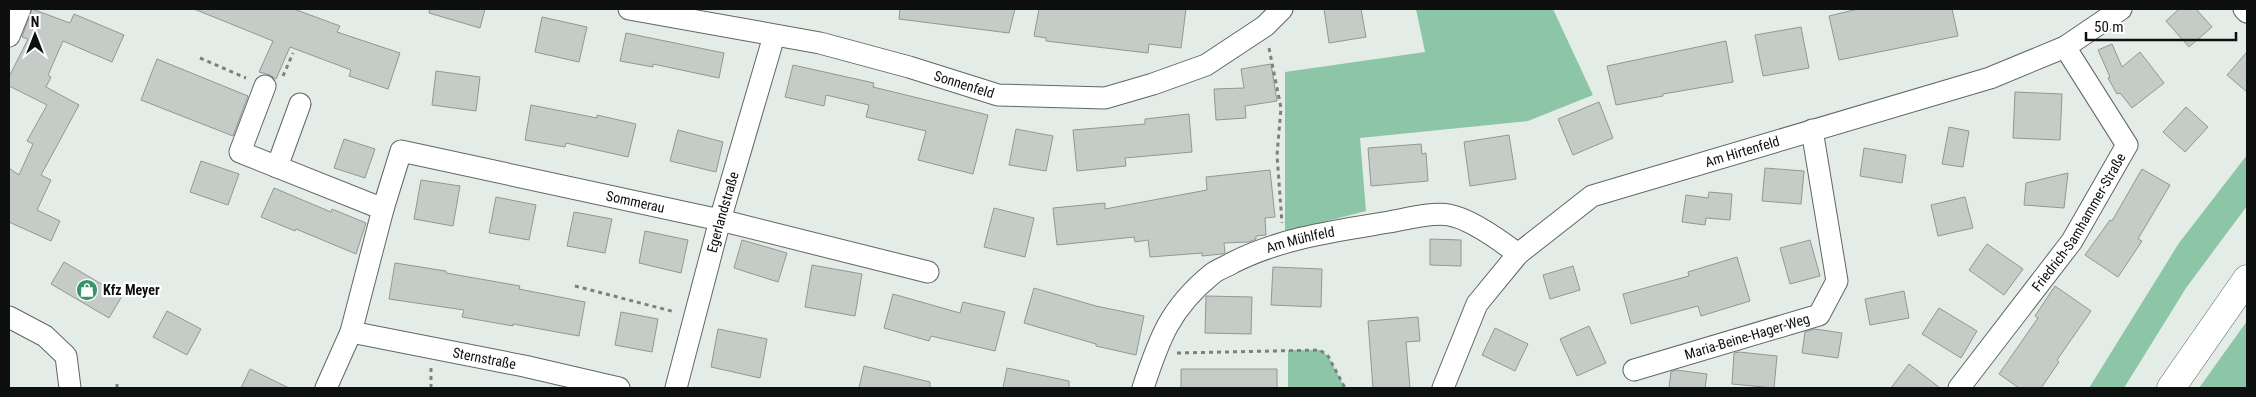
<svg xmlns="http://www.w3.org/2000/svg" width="2256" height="397" viewBox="0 0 2256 397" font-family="'Roboto Condensed',sans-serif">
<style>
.green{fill:#8dc6a7}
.building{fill:#c5ccc8;stroke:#919894}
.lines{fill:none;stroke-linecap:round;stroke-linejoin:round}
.minor-casing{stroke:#606763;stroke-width:23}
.tertiary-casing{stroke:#606763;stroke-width:29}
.path{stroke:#7c817e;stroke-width:3;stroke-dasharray:4 4;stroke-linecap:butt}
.minor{stroke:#fff;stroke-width:21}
.tertiary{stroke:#fff;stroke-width:28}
.labels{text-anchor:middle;stroke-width:4.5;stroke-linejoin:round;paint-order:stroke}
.street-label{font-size:14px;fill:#0e100f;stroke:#fff}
.poi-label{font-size:14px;font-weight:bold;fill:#0e100f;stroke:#fff;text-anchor:start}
</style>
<rect width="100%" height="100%" fill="#e4ece8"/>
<!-- green -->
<path class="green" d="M1416 9H1553L1593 95 1528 121 1360 138 1366 211 1285 232V72L1425 52Z
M2247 155V206L2186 288 2124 388H2089L2179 243Z
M2247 321V388H2199Z
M1288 350H1320L1328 356 1345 388H1288Z"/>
<!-- building -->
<path class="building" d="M32 9 70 23 74 14 124 35 112 62 63 41 48 75 51 77 46 87 79 105 41 175 51 180 37 210 60 221 51 241 9 222V168L19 175 33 144 27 141 47 105 9 86V77L28 39 22 37Z
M194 9H294L340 26 337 32 400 53 388 89 349 76 351 70 290 47 276 79 270 75 259 72 273 41Z
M430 9H485L480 28 429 13Z
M900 9H1015L1009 33 899 19Z
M1039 9H1186L1181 48 1149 44 1148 53 1046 41V38L1034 36Z
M1324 9H1361L1366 37 1329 43Z
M1858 9H1952L1958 36 1839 60 1829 16Z
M2179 9H2196L2212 27 2189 47 2166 21Z
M542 17 587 27 579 62 535 52Z
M1801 27 1809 68 1763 76 1755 35Z
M626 33 724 53 719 78 653 64V67L620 61Z
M1726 41 1733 82 1663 94V96L1616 105 1607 66Z
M2112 44 2122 67 2140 52 2164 83 2132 108 2120 93 2117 94 2108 78 2110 77 2098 50Z
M2247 52V92L2227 75Z
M157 59 248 96 233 136 141 100Z
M1271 64 1277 101 1245 106 1246 118 1216 120 1214 89 1244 88 1241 69Z
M793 65 874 83 873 87 988 115 973 174 918 160 926 131 866 117 869 105 826 95 824 106 785 97Z
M436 71 480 77 476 111 432 105Z
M2015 92 2062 94 2060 140 2013 138Z
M1599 102 1613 138 1573 155 1558 119Z
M531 105 597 118V115L636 124 628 157 566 143 565 147 525 140Z
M2186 107 2208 127 2185 152 2163 132Z
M1189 114 1192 152 1125 158 1126 166 1077 171 1073 130 1145 124V119Z
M1949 127 1969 131 1963 167 1942 164Z
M1016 129 1053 136 1046 171 1009 165Z
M678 130 723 142 716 172 670 161Z
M1509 135 1516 179 1470 186 1464 142Z
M344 139 375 149 365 178 334 168Z
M1421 144 1422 154 1426 153 1428 181 1371 186 1368 148Z
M1864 148 1906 155 1902 183 1860 176Z
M201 161 239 174 228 205 190 192Z
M1765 168 1804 171 1801 204 1762 201Z
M2142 169 2170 185 2138 239 2142 241 2118 277 2085 255 2110 220 2112 221Z
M1270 170 1275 217 1265 218 1266 235 1256 236V239L1249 242 1224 243 1225 253 1222 254 1202 256V253L1150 257 1148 240 1135 242 1134 237 1057 245 1053 208 1105 203V209L1207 190 1206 177Z
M2068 173 2064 208 2024 205 2026 183Z
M421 180 460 186 453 226 414 219Z
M274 188 331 212 332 209 366 223 356 254 296 229 295 231 261 217Z
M1709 192 1732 194 1730 220 1706 218 1705 225 1682 222 1686 195 1708 198Z
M496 197 536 205 529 240 489 233Z
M1965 197 1973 228 1938 236 1931 205Z
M994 208 1034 218 1025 257 984 247Z
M574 212 612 219 605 253 567 246Z
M645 231 688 240 681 273 639 263Z
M1430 239 1461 240V266L1430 265Z
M742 240 787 253 778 282 734 268Z
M1810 240 1820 276 1790 284 1780 248Z
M1987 244 2023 269 2004 295 1969 270Z
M1737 257 1750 301 1701 316 1698 306 1631 324 1623 294 1689 276 1688 272Z
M64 262 122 296 109 318 51 284Z
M395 263 446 271V273L520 286 519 289 585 302 579 336 513 324V326L462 317 464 310 389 299Z
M812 265 862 274 855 316 805 307Z
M1573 266 1580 290 1550 299 1543 275Z
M1273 267 1322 269 1321 307 1271 305Z
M2055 286 2091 311 2057 360 2059 362 2041 388H2019L1999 374 2038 318 2035 316Z
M1034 288 1096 306 1144 316 1136 355 1096 346V344L1024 323Z
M1904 291 1909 318 1870 325 1865 299Z
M893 294 960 313 963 302 1005 312 995 351 931 336 929 341 884 328Z
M1206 296 1252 297 1251 334 1205 333Z
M1939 308 1977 331 1961 358 1922 334Z
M167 311 201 329 187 355 153 337Z
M621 312 658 319 652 352 615 345Z
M1418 317 1420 341 1406 342 1410 388H1373L1368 321Z
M1589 326 1606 363 1577 376 1560 339Z
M1495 328 1528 344 1515 371 1482 355Z
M718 329 767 339 760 378 711 367Z
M1815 329 1842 333 1838 358 1802 353 1805 332Z
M1739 352 1777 356 1774 388 1732 384 1734 353Z
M1909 364 1940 388H1891Z
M864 366 930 382V388H859Z
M1007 368 1069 381V388H1003Z
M250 369 289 388H241Z
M1181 369H1277V388H1181Z
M1676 370 1707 374 1705 388H1669L1671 372Z"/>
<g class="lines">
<!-- minor casing -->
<g class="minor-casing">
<g id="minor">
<path id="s1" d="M629 9 820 43 909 67 998 95 1105 98 1153 84 1206 65 1265 26 1282 9"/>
<path d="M2244 9 2247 12"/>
<path d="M9 36 20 9"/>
<path d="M265 86 240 152 383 209"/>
<path d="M277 167 300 104"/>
<path d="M9 317 45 336 66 356 70 388"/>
<path id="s2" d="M351 332 524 366 619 388"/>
<path id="s3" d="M1634 370 1819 315 1837 281 1812 130"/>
<path id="s4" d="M326 388 351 332 383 209 401 151 720 220 928 272"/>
<path id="s5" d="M676 388 720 220 774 36"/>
<path id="s6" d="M1143 388C1159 339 1170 308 1212 274 1218 269 1226 267 1232 263 1281 238 1335 231 1389 222 1406 219 1432 212 1449 215 1471 219 1501 241 1518 254"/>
<path id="s7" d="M1443 388 1477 304 1518 254 1592 196 1990 78 2065 47 2121 9"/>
<path id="s8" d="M1959 388 2072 241 2127 145 2065 47"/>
</g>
</g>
<!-- tertiary casing -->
<g class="tertiary-casing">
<path id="tertiary" d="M2171 388 2247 279"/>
</g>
<!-- path -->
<path class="path" d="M1269 48 1281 108 1277 155 1282 223
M200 58 246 78
M283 76 293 53
M575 286 675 312
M1177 353 1320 350 1328 356 1345 388
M431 368V388
M117 388V384"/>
<!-- minor -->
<use href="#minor" class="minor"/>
<!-- tertiary -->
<use href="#tertiary" class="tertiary"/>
</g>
<!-- icons -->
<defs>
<g id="shop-disc" transform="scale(1.125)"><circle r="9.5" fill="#389369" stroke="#fff"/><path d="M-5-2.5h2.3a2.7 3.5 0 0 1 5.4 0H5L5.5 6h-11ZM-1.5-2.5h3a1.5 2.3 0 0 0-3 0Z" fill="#fff"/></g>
</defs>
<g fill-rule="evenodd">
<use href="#shop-disc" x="87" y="290"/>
</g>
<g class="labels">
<!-- street labels -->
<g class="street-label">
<text dy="5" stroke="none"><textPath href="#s1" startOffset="344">Sonnenfeld</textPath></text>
<text dy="5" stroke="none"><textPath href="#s7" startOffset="406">Am Hirtenfeld</textPath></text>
<text dy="5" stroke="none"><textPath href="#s4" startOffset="489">Sommerau</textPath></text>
<text dy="5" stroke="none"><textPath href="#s5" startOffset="182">Egerlandstraße</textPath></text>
<text dy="5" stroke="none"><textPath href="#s8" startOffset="205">Friedrich-Samhammer-Straße</textPath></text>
<text dy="5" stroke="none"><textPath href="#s6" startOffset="231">Am Mühlfeld</textPath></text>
<text dy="5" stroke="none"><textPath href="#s3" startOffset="118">Maria-Beine-Hager-Weg</textPath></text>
<text dy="5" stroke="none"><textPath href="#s2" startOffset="136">Sternstraße</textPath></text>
</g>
<!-- poi labels -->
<g class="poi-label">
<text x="103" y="295">Kfz Meyer</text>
</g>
</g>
<!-- border -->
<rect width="2256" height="397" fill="none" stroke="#0e100f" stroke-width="20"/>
<!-- north arrow -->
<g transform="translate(35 35)" stroke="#ffffff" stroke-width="4" paint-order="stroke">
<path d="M0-4L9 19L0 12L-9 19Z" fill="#0e100f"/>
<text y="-8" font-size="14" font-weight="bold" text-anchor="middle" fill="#0e100f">N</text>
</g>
<!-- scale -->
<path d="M2086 32v8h150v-8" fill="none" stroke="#0e100f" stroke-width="2.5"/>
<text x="2094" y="32" font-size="15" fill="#0e100f" stroke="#ffffff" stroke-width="4" paint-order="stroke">50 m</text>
</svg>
